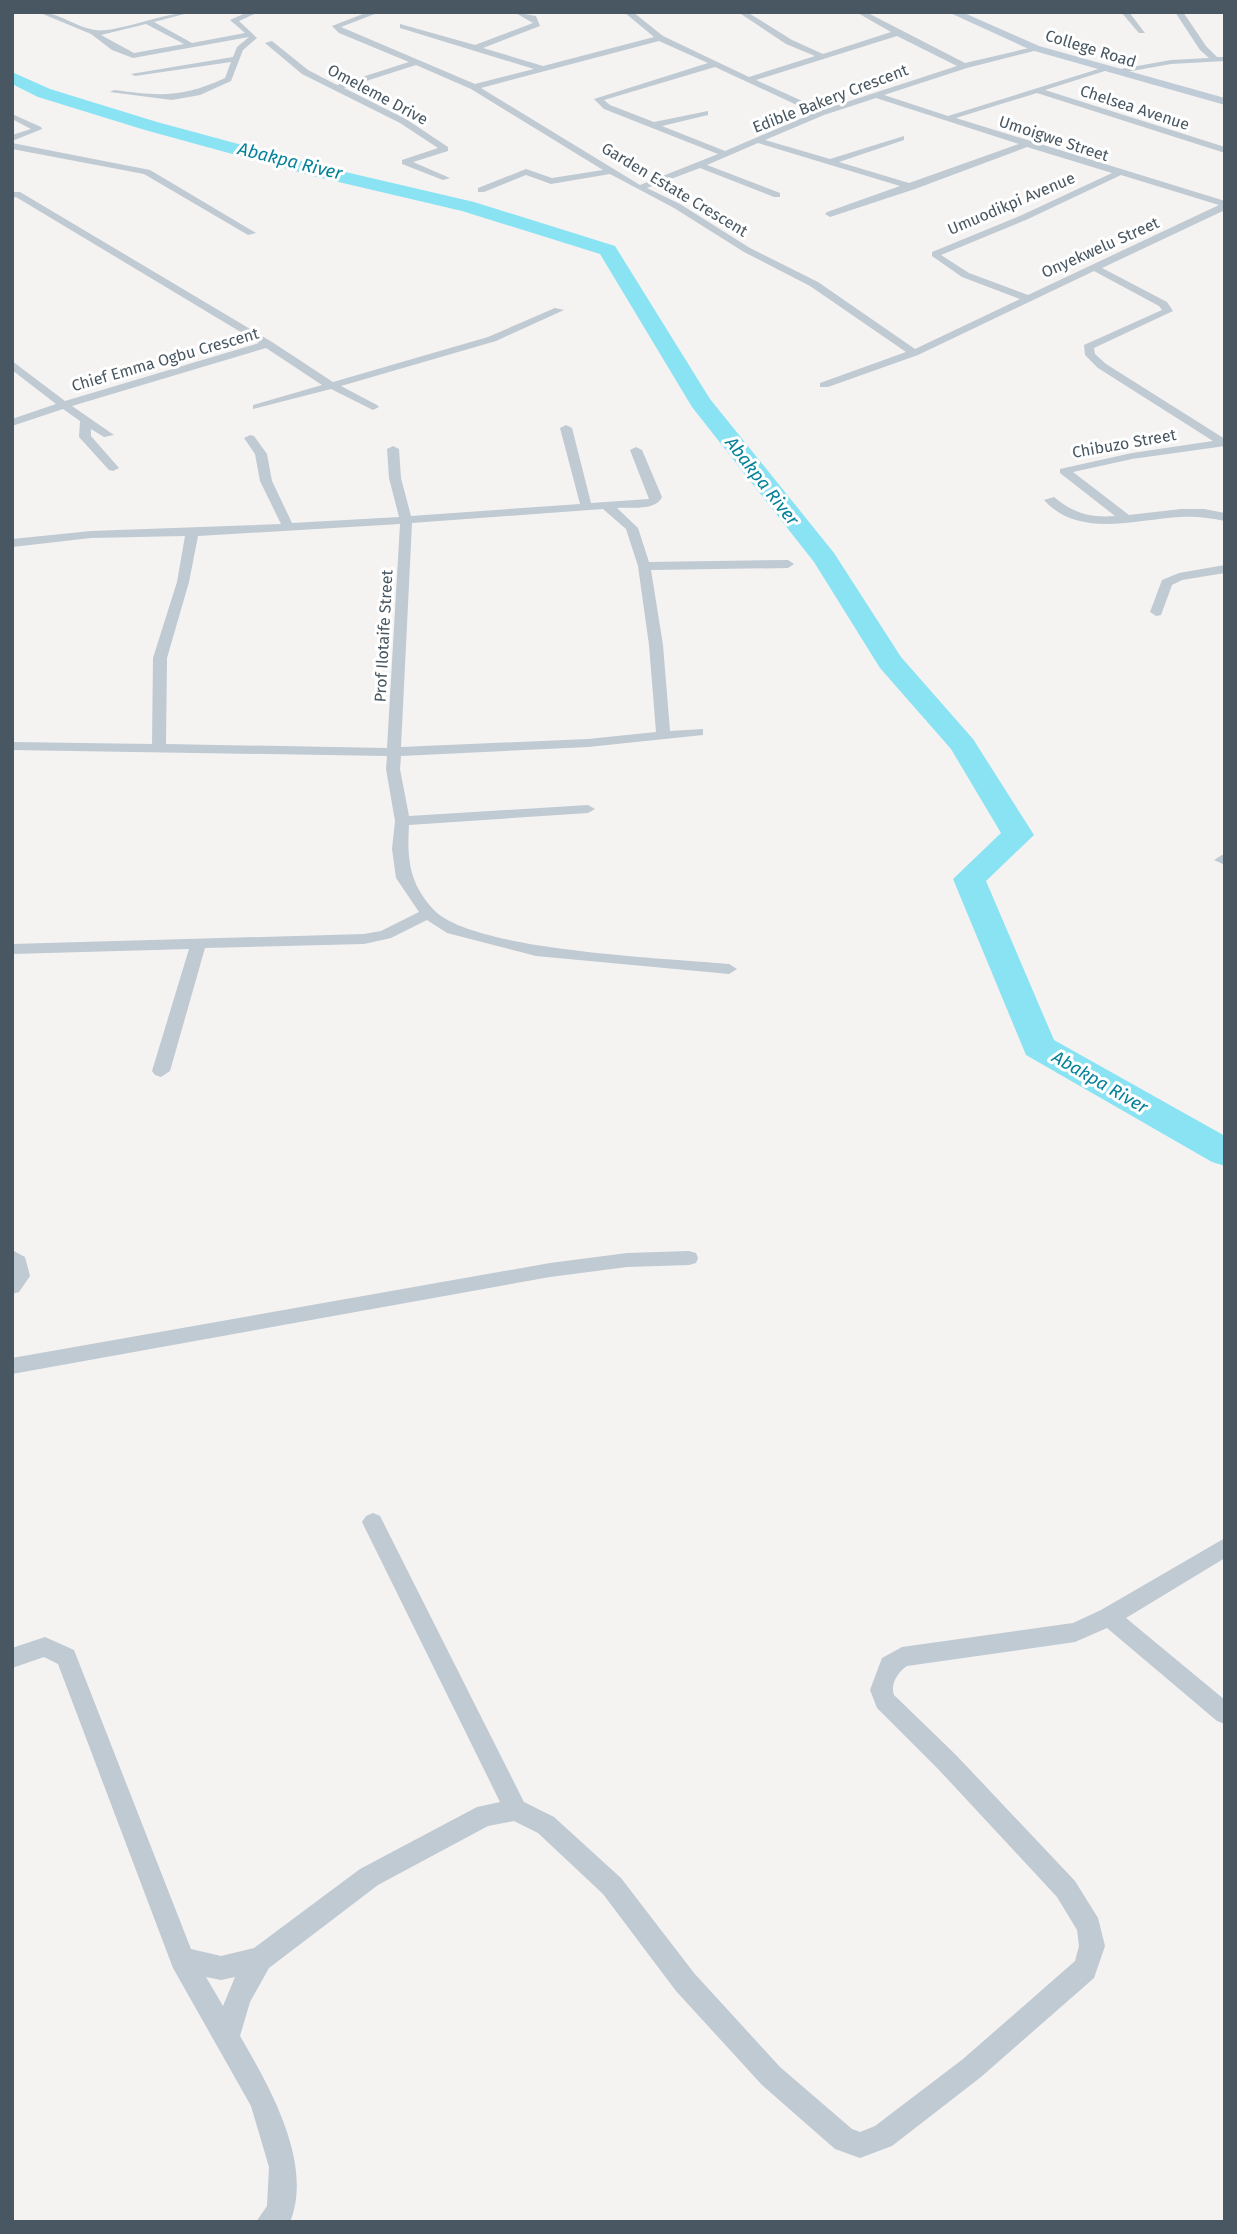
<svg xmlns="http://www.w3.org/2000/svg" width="1237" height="2234" viewBox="0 0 1237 2234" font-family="'Fira Sans',sans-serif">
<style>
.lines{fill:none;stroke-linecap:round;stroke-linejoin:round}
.river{fill:#8ae3f3;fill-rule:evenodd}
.minor{fill:#bfcad2;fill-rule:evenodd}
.secondary{fill:#bfccd7;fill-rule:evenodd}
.labels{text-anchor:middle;stroke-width:6;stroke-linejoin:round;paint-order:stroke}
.far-street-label{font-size:16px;fill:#485762;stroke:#fff}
.far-water-label{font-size:18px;font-style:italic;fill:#058299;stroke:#fff}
</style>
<rect width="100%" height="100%" fill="#f5f2f2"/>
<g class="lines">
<!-- river -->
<path class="river" d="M12 72 50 89 157 122 324 167 474 202 615 246 710 399 834 553 901 657 973 739 1034 835 986 881 1054 1040 1225 1136V1166L1212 1162 1026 1055 953 879 1001 833 951 749 880 668 814 562 692 407 600 254 462 211 313 176 145 130 38 97 12 84Z"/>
<!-- minor -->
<path class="minor" d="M38 12C59 12 75 27 95 30 113 34 166 12 192 12L154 22 192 43 245 33 230 20 248 12H259L239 21 257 38 243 50 231 81 200 95 172 100 110 92 114 90C159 96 182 98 225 78L231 62 135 76 131 74 233 57 237 47 249 37 133 58 112 50 91 34ZM146 24 184 44 134 53 101 35Z
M368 12H380L341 27 475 84 534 69 400 28V24L475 45 533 23 514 12 536 16 540 26 483 48 543 66 654 37 624 12H633L663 36 749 77 815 56 786 44 738 12H747L792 40 823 54 891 32 856 12H866L965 63 1038 46V50L967 68 884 95 948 116 1108 66V70L1045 90 1225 147V153L1037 93 956 118 1225 201V210L1102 268 1167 302 1173 311 1094 348 1095 354 1106 364 1225 439V446L1132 459 1073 472 1129 515 1181 509H1204L1225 513V521C1210 518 1196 516 1181 517 1136 519 1079 539 1044 500L1054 497C1073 513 1090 518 1115 516L1060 473V469L1132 453 1213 441 1098 368 1085 355 1084 345 1162 310 1159 306 1094 271 918 355 828 387H820V383L906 352 810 286 744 252 674 208 610 174 551 184 526 175 484 192H478V188L526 169 552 178 603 170 471 89 416 65 344 88 406 119 448 147V151L413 162 450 178 443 180 402 164V160L438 148 400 123 302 74 265 43 272 41 308 70 337 85 409 62 339 33 332 26ZM897 36 957 66 822 110 756 80ZM659 41 708 63 594 99 604 109 718 154 640 185 481 88ZM715 67 814 113 725 151 662 126 708 115V111L654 122 610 105 604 100ZM876 98 1019 144 909 183 839 162 904 140V136L830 159 765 140 824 115ZM758 143 900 186 827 212 825 214 830 217 915 189 1027 147 1112 173 1022 215 932 252V256L962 277 1020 299 915 349 818 282 750 248 680 204 647 188 700 168 774 197H780V193L707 165ZM1121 175 1219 205 1028 295 969 273 941 255 1028 219Z
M1121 12H1129L1145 33H1139Z
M1175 12H1183L1206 46 1217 57H1225V61L1171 64 1115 74V70L1171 60 1209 58 1200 50Z
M12 114 41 127 42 129 12 141V135L31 129 12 119Z
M12 143 150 170 256 233 248 235 144 174 12 149Z
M12 192H20L272 342 333 382 488 337 555 308 564 310 496 341 341 386 377 405 379 407 373 410 331 389 253 409V405L322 385 266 348 72 406 114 435 104 437 91 429V436L119 468 113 471 109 470 79 437 80 421 63 409 12 426V419L56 404 12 370V361L65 401 259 343 16 197 12 198Z
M566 425 572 428 591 503 649 499 630 450 636 447 642 450 662 497C656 511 631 507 617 508L638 528 649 562 788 560 794 564 788 568 651 570 663 645 670 731 703 729V735L588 747 401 756 400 769 409 816 588 805 595 809 588 813 409 825C407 859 409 883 433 909 470 951 668 958 729 964L737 969 729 974 536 956 447 933 427 920 391 938 364 944 205 948 170 1071 161 1077 155 1075 152 1071 189 949 12 954V944L364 934 381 931 419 912 396 878 392 849 395 821 386 769 387 756 12 750V742L152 744 153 658 177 582 185 536 91 538 12 547V539L91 531 281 524 260 481 255 454 244 438 250 435 254 436 267 454 272 481 292 523 399 517 389 478 387 449 393 446 399 449 401 478 411 516 580 504 560 428ZM603 509 626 529 638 566 649 645 656 732 588 739 401 747 412 523ZM400 524 387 748 166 744 167 658 189 582 198 536Z
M1225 565V573L1182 580 1172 585 1161 615 1156 616 1150 612 1162 580 1179 573Z
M1222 855H1225V865L1214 860Z
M12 1250 25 1257 30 1276 19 1292 12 1294Z
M689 1251 696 1253 698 1258 696 1263 689 1265 627 1267 550 1277 12 1374V1358L550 1263 627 1253Z
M373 1513 380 1516 524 1802 554 1817 621 1878 694 1973 780 2067 852 2129 860 2132 875 2126 963 2059 1075 1961 1079 1946 1077 1930 1057 1897 940 1771 877 1708 870 1690 882 1658 902 1647 1073 1623 1101 1610 1225 1538V1558L1126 1618 1225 1700V1724L1217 1721 1107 1628 1075 1642 907 1666C898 1672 890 1684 894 1695L956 1755 1075 1881 1098 1918 1105 1946 1094 1978 981 2077 892 2146 860 2158 835 2149 762 2085 676 1991 603 1894 538 1833 514 1821 488 1826 378 1885 269 1968 250 2002 240 2036C269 2086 314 2163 290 2222H256L267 2206 269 2167 251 2106 173 1968 58 1664 44 1657 12 1668V1648L45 1637 74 1650 191 1949 221 1956 254 1948 360 1869 477 1807 500 1802 362 1522 366 1516ZM206 1977 221 1980 235 1977 223 2006Z"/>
<!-- secondary -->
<path class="secondary" d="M948 12H962L1039 46 1225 98V105L1031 50Z"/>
</g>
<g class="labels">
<!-- far-street labels -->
<g class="far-street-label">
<text transform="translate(1091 48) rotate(17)" y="6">College Road</text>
<text transform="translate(378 94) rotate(28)" y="6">Omeleme Drive</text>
<text transform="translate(830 98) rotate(-21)" y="6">Edible Bakery Crescent</text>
<text transform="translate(1135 107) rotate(18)" y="6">Chelsea Avenue</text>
<text transform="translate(1054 138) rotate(18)" y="6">Umoigwe Street</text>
<text transform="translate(675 189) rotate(31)" y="6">Garden Estate Crescent</text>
<text transform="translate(1011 203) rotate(-23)" y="6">Umuodikpi Avenue</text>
<text transform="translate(1100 247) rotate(-24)" y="6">Onyekwelu Street</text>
<text transform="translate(165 359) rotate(-16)" y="6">Chief Emma Ogbu Crescent</text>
<text transform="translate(1124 443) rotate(-10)" y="6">Chibuzo Street</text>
<text transform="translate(383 636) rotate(-87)" y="6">Prof Ilotaife Street</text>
</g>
<!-- far-water labels -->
<g class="far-water-label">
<text transform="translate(290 161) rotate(14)" y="6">Abakpa River</text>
<text transform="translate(762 481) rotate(52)" y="6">Abakpa River</text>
<text transform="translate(1100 1082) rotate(30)" y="6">Abakpa River</text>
</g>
</g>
<!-- border -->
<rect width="1237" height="2234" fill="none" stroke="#485762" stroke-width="28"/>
</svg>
